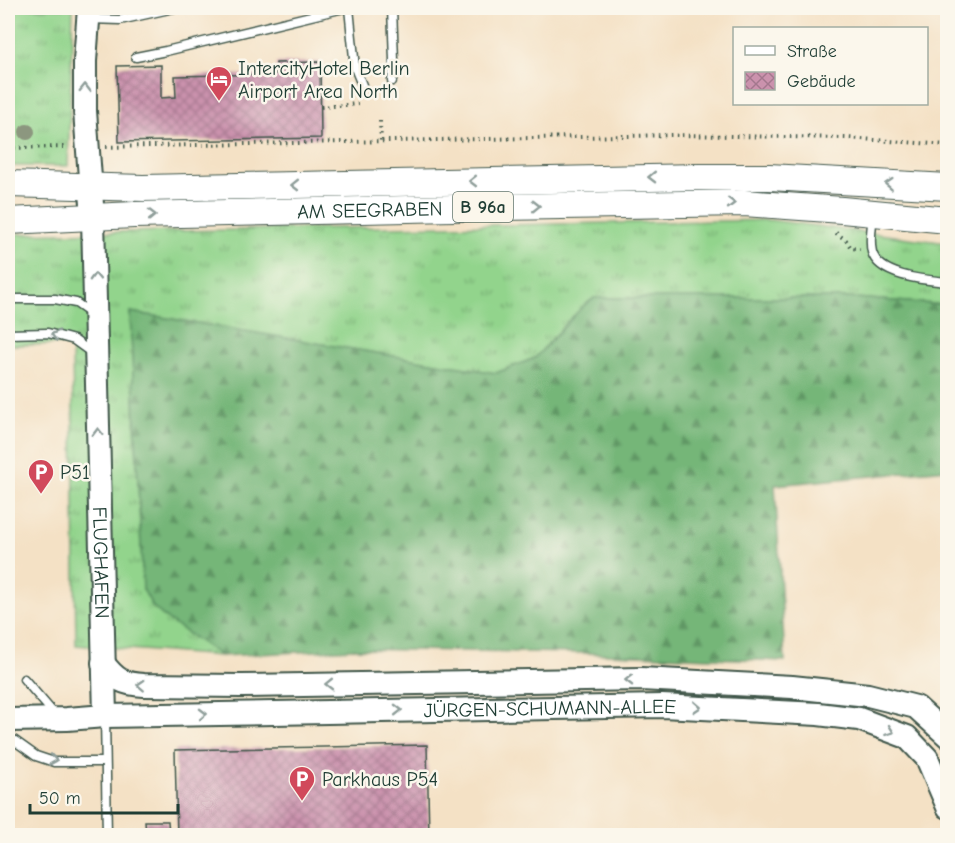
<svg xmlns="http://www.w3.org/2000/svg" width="955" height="843" viewBox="0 0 955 843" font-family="'Comic Neue',sans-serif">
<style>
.grass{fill:url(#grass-tufts);stroke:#588860;stroke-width:1.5}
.forest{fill:url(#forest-firs);stroke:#4a7a56;stroke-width:1.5}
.building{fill:url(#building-cross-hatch)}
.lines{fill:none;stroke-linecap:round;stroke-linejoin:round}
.lane-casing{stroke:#3f564a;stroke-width:11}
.secondary-casing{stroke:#3f564a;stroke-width:26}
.primary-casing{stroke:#3f564a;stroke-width:28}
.path{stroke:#3f564a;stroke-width:4;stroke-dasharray:1.5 4.5;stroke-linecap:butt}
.lane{stroke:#fff;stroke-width:8}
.secondary{stroke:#fff;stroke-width:22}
.primary{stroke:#fff;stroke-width:26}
.tree{fill:#8c977f}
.oneway{stroke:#8f9e9a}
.labels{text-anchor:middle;stroke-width:5;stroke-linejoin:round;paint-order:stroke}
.shield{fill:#fbf7ec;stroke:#61756b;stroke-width:1.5}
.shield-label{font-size:18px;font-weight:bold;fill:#1f3d34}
.poi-label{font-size:20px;fill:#1f3d34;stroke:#fbf7ec;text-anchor:start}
.street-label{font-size:20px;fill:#1f3d34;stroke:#fbf7ec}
</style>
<defs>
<pattern id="grass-tufts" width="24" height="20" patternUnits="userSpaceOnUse" patternTransform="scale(1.5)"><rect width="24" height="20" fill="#92d48c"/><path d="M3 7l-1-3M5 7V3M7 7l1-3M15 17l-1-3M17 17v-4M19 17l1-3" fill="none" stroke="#77ad73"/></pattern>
<pattern id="forest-firs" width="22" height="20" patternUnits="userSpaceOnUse" patternTransform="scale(1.5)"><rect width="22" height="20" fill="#75b678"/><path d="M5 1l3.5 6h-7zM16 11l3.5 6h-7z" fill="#5f9563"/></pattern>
<pattern id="building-cross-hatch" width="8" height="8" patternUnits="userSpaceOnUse" patternTransform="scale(1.5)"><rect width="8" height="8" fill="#cb92ad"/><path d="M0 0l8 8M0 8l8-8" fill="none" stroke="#a4788e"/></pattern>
</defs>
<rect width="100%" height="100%" fill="#fbf7ec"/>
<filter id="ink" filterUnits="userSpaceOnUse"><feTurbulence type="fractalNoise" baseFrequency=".0167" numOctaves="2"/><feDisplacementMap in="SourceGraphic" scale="12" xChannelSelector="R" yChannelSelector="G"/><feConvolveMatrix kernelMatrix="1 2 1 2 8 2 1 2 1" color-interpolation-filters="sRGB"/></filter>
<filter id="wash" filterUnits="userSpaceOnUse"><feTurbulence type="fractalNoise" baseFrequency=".008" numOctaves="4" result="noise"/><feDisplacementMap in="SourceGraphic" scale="24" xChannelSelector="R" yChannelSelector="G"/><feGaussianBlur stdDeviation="1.35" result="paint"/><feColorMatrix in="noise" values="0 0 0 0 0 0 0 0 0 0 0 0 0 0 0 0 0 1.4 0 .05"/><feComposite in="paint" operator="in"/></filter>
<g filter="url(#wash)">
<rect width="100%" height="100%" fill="#f4e1c5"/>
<!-- grass -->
<path class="grass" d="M8 8H73L68 166H8Z
M770 220 947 243V305L855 298H594L570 319 535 358 496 373 130 312 143 589 153 607 168 620 221 656 76 645 72 344 8 345V234Z"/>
<!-- forest -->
<path class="forest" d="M594 298H855L947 305V469L775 485 785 661 583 653 354 649 221 656 168 620 153 607 143 589 130 312 496 373 535 358 582 307Z"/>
<g id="blocks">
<!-- building -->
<path class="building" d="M320 62 321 138 119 142 117 66 161 65V98L176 97 175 76 276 74V63Z
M427 745 429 836H177L175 750Z
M145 821H168L169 835 146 836Z"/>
</g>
</g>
<g filter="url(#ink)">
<use href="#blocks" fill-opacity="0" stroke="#3f564a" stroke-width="1.5"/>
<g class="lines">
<!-- lane casing -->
<g class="lane-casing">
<path id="lane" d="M349 8 355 68 362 85
M392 8 394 60 392 81
M89 19 120 20 174 8
M136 57 166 51 344 8
M873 215C872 226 869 241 872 252 879 277 927 280 948 282
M8 299H55L76 303 93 315
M8 334 48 333 74 340 92 353
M24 679 55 715
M105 716 107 836
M8 736 36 756 54 762H105"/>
</g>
<!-- secondary casing -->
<g class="secondary-casing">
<g id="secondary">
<path id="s1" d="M89 8 85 61V111L93 218 105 716"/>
<path d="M103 663C116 680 123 684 144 685L242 686 641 679 792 687 868 695 916 707 948 736"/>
<path id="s2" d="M8 720 67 719 105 716 662 706 818 714 859 719 907 737 927 758 948 807"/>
</g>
</g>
<!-- primary casing -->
<g class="primary-casing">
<g id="primary">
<path d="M8 184 143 188 699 177H769L948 187"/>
<path id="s3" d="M8 221 134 215 500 207 744 203 842 210 948 220"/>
</g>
</g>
<!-- path -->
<path class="path" d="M321 107 358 104
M380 121 381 141
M106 147 674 135 846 138 948 145
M8 148 68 147
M836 233 846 240 851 248 860 249"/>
<!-- lane -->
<use href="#lane" class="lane"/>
<!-- secondary -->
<use href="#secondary" class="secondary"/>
<!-- primary -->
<use href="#primary" class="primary"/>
</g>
<!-- trees -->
<circle class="tree" cx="27" cy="132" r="8"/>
<!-- one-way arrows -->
<defs><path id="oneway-chevron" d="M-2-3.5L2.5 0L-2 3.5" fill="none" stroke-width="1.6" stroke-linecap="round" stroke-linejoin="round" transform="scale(1.5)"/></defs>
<g class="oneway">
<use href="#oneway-chevron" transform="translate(85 88) rotate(-89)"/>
<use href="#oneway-chevron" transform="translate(652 177) rotate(179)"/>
<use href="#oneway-chevron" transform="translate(473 181) rotate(179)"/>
<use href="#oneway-chevron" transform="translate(889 184) rotate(-176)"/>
<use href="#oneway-chevron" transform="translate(295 185) rotate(179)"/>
<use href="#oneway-chevron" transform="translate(731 203)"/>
<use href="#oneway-chevron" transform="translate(536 206) rotate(-1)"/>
<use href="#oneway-chevron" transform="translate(152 215) rotate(-1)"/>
<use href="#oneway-chevron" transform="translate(95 277) rotate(-92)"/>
<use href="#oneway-chevron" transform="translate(55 335) rotate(-167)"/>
<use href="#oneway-chevron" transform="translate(98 432) rotate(-91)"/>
<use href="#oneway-chevron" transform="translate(629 680) rotate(179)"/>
<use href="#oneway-chevron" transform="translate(329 684) rotate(179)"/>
<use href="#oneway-chevron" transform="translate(141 685) rotate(-177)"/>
<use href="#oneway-chevron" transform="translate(697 707) rotate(3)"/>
<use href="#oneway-chevron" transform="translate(398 710) rotate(-1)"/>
<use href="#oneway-chevron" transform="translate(203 714) rotate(-1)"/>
<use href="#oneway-chevron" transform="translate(890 731) rotate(20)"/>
<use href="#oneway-chevron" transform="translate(53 760) rotate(10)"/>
</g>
</g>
<!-- icons -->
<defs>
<g id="hotel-pin" transform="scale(1.35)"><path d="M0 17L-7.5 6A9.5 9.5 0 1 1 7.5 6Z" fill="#d1495b" stroke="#fbf7ec"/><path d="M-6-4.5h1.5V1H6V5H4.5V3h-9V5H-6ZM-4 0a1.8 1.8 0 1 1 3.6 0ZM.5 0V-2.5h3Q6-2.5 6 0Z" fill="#fff"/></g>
<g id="parking-pin" transform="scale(1.35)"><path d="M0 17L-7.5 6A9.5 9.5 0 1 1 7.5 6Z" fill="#d1495b" stroke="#fbf7ec"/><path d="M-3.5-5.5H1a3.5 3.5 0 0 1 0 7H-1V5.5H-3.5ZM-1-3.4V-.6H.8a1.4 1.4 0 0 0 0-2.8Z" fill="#fff"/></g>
</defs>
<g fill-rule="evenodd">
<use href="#hotel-pin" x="219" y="79"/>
<use href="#parking-pin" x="41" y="472"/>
<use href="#parking-pin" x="302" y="779"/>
</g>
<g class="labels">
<!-- shield labels -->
<rect class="shield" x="453" y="192" width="60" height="30" rx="4.5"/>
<g class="shield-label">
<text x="483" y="213">B 96a</text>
</g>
<!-- poi labels -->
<g class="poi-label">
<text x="238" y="75">IntercityHotel Berlin<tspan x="238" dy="23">Airport Area North</tspan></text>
<text x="60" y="479">P51</text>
<text x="322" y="786">Parkhaus P54</text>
</g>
<!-- street labels -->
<g class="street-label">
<text dy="7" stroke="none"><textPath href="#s3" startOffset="362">AM SEEGRABEN</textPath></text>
<text dy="7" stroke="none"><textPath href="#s1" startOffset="555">FLUGHAFEN</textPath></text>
<text dy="7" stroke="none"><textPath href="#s2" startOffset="542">JÜRGEN-SCHUMANN-ALLEE</textPath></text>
</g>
</g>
<!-- margin -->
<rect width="955" height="843" fill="none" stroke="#fbf7ec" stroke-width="30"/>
<!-- legend -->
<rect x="733" y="27" width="195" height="78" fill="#fbf7ec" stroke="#a3ada2" stroke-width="1.5"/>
<rect x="745" y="46" width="30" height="9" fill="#ffffff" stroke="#a3ada2" stroke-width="1.5"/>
<text x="787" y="57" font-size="18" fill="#1f3d34">Straße</text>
<rect x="745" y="72" width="30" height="18" fill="url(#building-cross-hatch)" stroke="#a3ada2" stroke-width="1.5"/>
<text x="787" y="87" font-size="18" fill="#1f3d34">Gebäude</text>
<!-- scale -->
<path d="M30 804v9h148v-9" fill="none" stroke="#1f3d34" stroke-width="3"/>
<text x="39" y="804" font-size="18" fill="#1f3d34" stroke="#fbf7ec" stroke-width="4.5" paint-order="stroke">50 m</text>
</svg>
